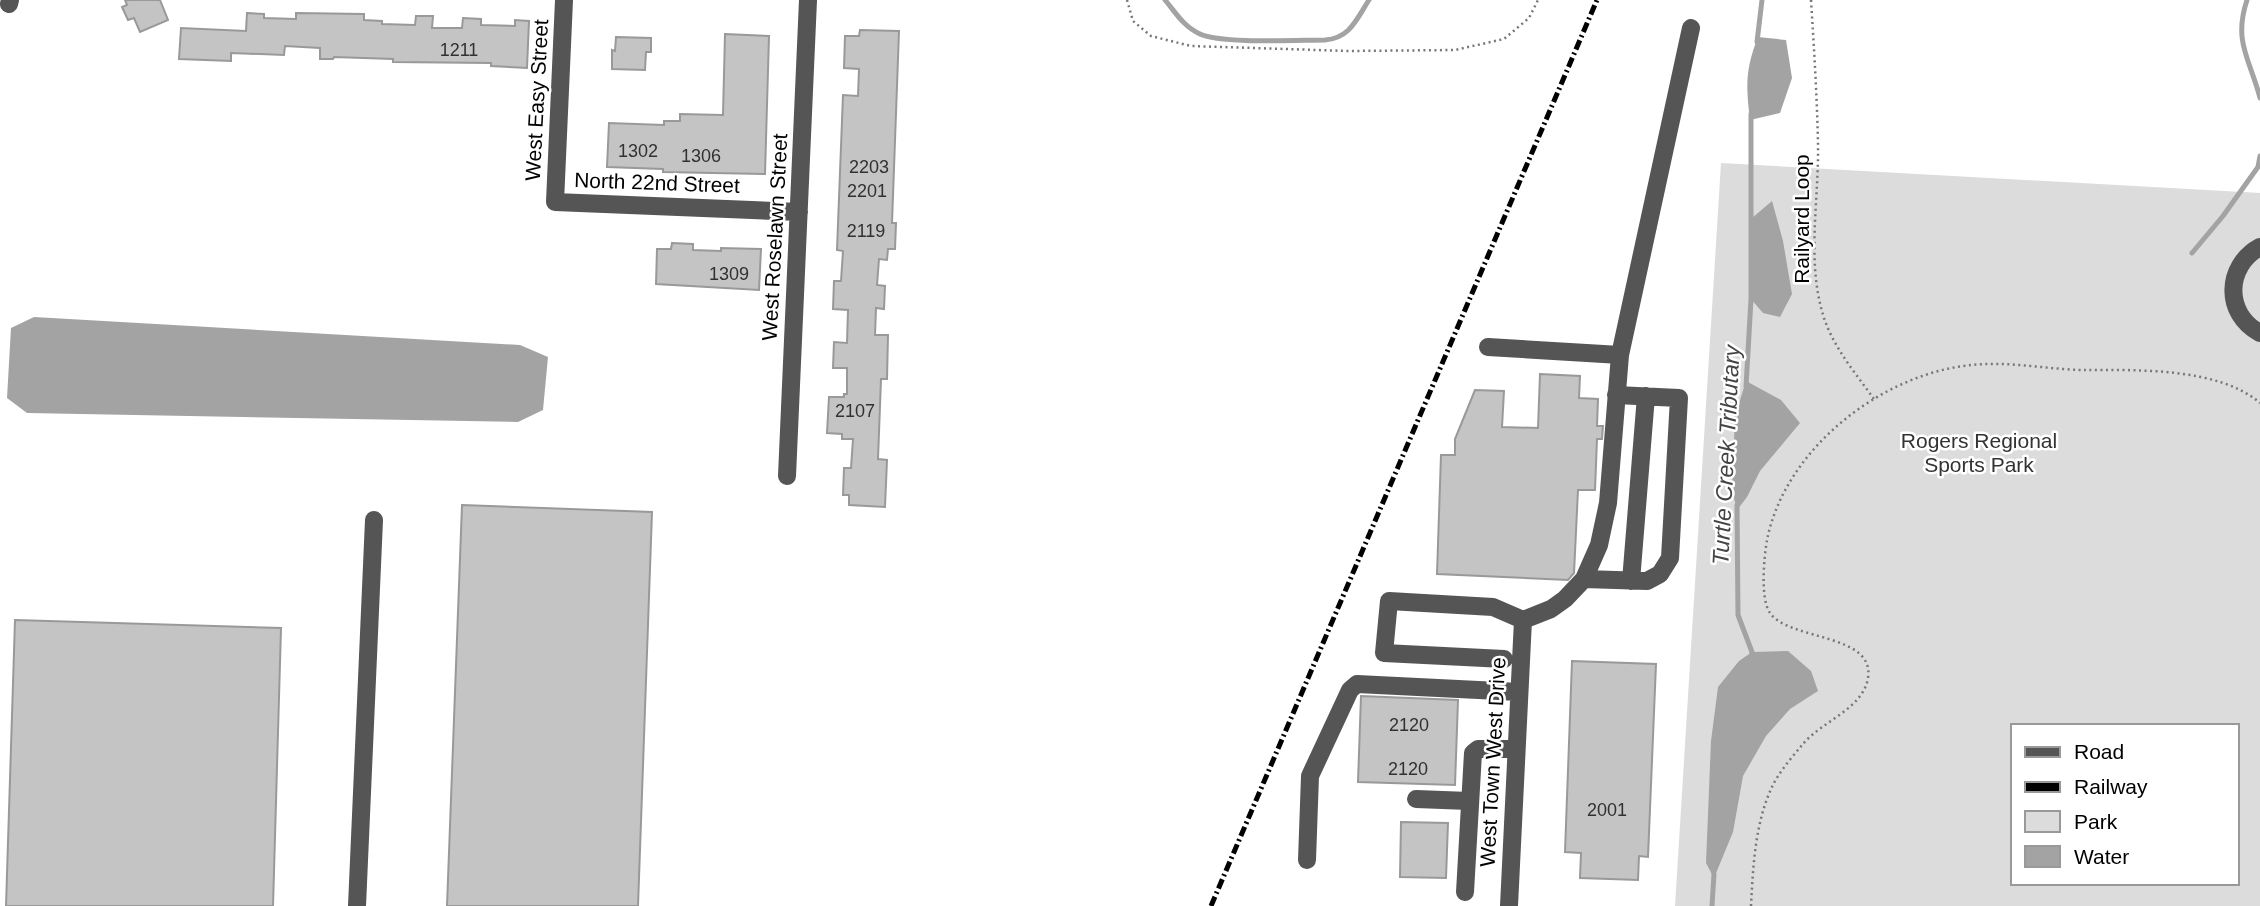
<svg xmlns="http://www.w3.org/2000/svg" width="2260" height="906" viewBox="0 0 2260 906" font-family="Helvetica,sans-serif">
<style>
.green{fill:#dcdcdc;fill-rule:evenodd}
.water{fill:#a3a3a3}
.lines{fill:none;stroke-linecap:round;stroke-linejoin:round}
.stream{stroke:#a3a3a3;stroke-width:5}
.building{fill:#c4c4c4;stroke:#999;stroke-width:2}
.path{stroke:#777;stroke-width:2.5;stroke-dasharray:2 3.5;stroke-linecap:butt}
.minor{stroke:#555;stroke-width:18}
.rail{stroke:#000;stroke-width:5;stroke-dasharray:10 3.5 2 3.5;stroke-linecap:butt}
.labels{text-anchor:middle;stroke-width:5;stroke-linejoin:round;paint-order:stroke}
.number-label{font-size:18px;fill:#313131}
.street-label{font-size:21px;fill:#000;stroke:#fff}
.park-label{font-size:21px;fill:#333;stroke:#fff}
.water-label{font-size:23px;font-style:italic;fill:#444;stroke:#fff}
</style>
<rect width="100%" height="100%" fill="#fff"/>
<!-- green -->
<path class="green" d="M1721 163 2260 193V906H1675ZM2013 726H2237V883H2013Z"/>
<!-- water -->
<path class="water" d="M1758 37 1786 40 1792 78 1780 113 1750 120C1746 86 1745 70 1758 37Z
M1772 201 1783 241 1792 294 1780 317 1763 313 1751 299 1752 218Z
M34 317 520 345 548 357 543 410 518 422 27 413 7 398 11 328Z
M1746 381 1781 400 1800 423 1760 471 1747 497 1737 510 1732 490 1735 416Z
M1788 651 1811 671 1818 691 1790 709 1766 736 1743 776 1733 832 1714 878 1706 863 1711 741 1718 687 1739 661 1752 652Z"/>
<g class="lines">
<!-- stream -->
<path class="stream" d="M1165 0C1176 13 1184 27 1200 34 1221 44 1298 40 1325 40 1350 38 1356 20 1369 0
M2247 0C2233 42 2250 59 2260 98
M1757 42 1762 0
M2192 253 2223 216 2258 167 2260 156
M1746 387 1751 299V114
M1737 505 1738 615 1752 652 1751 658
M1712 906 1714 874"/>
</g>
<!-- building -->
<path class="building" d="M125 0H160L168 20 140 32 134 18 128 20 122 7 127 5Z
M247 13 264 14V18L296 19V13L364 14V20L382 21V24L415 25 416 16H433L432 28H462L463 18 481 19V25L515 26V20L529 21 527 68 491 66V63L393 62V59L334 57 333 59H320V48L285 46 284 55 231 53V61L179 59 181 28 246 31Z
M860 30 899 31 892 223H896L895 249H888L887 260 879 259 877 285 885 286 884 309 876 308 875 335H888L887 379H881L878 459 887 460 885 507 849 505V495H843L844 468H851L853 439H842V434L827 433 829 397H844V394H847V368H833L834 342 847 343 848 310 833 309 834 281H841L843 251 837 250 843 95 858 96 859 69 844 68 845 36H859Z
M725 34 769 36 765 174 663 172V169L607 167 609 123 664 125V121H680V114L723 115Z
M616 37 651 38V52H646L645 70 612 69V50L615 51Z
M672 243 693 244V250L721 251V248L761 249 759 290 656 284 657 249H671Z
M1540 374 1580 376 1579 398 1598 399 1597 426H1603L1602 439H1597L1595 490H1578L1574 573 1568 580 1437 574 1441 455H1455V439L1475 390 1504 391 1502 427 1538 428Z
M462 505 652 512 638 906H447Z
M15 620 281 628 273 906H6Z
M1572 661 1656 664 1648 857 1639 856 1638 880 1580 878 1581 853 1565 852Z
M1361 696 1458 700 1455 785 1358 782Z
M1401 822 1448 823 1446 878 1400 877Z"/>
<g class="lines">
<!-- path -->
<path class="path" d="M1127 0 1133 21 1151 36 1191 46 1348 51 1455 50 1504 39 1529 18 1538 0
M1811 0C1814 48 1817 96 1818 144 1819 202 1806 262 1824 318 1834 348 1856 374 1874 399
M1751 906C1753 867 1755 823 1772 787 1779 772 1792 757 1803 744 1822 721 1863 709 1868 678 1875 633 1790 641 1770 613 1760 599 1764 557 1767 540 1785 449 1881 374 1971 365 2008 361 2045 369 2082 370 2136 370 2218 367 2260 403"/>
<!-- minor -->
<path class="minor" d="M564 0 555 202 799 212
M9 4 10 0
M2260 247C2225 266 2224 314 2260 333
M1488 347 1620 355
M787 476 808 0
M1584 579 1647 581 1660 574 1670 558 1679 398 1616 395
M1631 581 1646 396
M1504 659 1384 653 1389 601 1493 607 1523 620 1551 609 1565 599 1584 579 1599 545 1608 503 1620 355 1691 28
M1416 799 1469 801
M1307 860 1310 776 1350 690 1357 684 1519 692
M1465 892 1473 753 1478 749H1516
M357 906 374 520
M1509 906 1523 620"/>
<!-- rail -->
<path class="rail" d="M1211 906 1597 0"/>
</g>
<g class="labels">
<!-- number labels -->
<g class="number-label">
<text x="459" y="56">1211</text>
<text x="638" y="157">1302</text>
<text x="701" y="162">1306</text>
<text x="869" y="173">2203</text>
<text x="867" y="197">2201</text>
<text x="866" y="237">2119</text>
<text x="729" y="280">1309</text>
<text x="855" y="417">2107</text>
<text x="1409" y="731">2120</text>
<text x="1408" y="775">2120</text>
<text x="1607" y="816">2001</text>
</g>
<!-- street labels -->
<g class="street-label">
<text transform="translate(537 100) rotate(-87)" y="7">West Easy Street</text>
<text transform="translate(657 183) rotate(2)" y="7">North 22nd Street</text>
<text transform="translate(1802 219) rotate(-90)" y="7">Railyard Loop</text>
<text transform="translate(775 237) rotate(-87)" y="7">West Roselawn Street</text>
<text transform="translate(1493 762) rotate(-87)" y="7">West Town West Drive</text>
</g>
<!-- park labels -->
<g class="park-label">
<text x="1979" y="448">Rogers Regional<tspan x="1979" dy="24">Sports Park</tspan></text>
</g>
<!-- water labels -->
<g class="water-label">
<text transform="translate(1726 455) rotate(-87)" y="8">Turtle Creek Tributary</text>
</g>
</g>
<!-- legend -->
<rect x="2011" y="724" width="228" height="161" fill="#ffffff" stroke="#999999" stroke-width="2"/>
<rect x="2025" y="747" width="35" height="10" fill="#555555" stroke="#999999" stroke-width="2"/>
<text x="2074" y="759" font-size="21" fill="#000000">Road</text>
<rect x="2025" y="782" width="35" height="10" fill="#000000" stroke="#999999" stroke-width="2"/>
<text x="2074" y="794" font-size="21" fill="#000000">Railway</text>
<rect x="2025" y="811" width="35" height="21" fill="#dcdcdc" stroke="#999999" stroke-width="2"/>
<text x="2074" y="829" font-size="21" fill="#000000">Park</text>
<rect x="2025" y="846" width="35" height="21" fill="#a3a3a3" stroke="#999999" stroke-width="2"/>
<text x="2074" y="864" font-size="21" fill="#000000">Water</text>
</svg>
